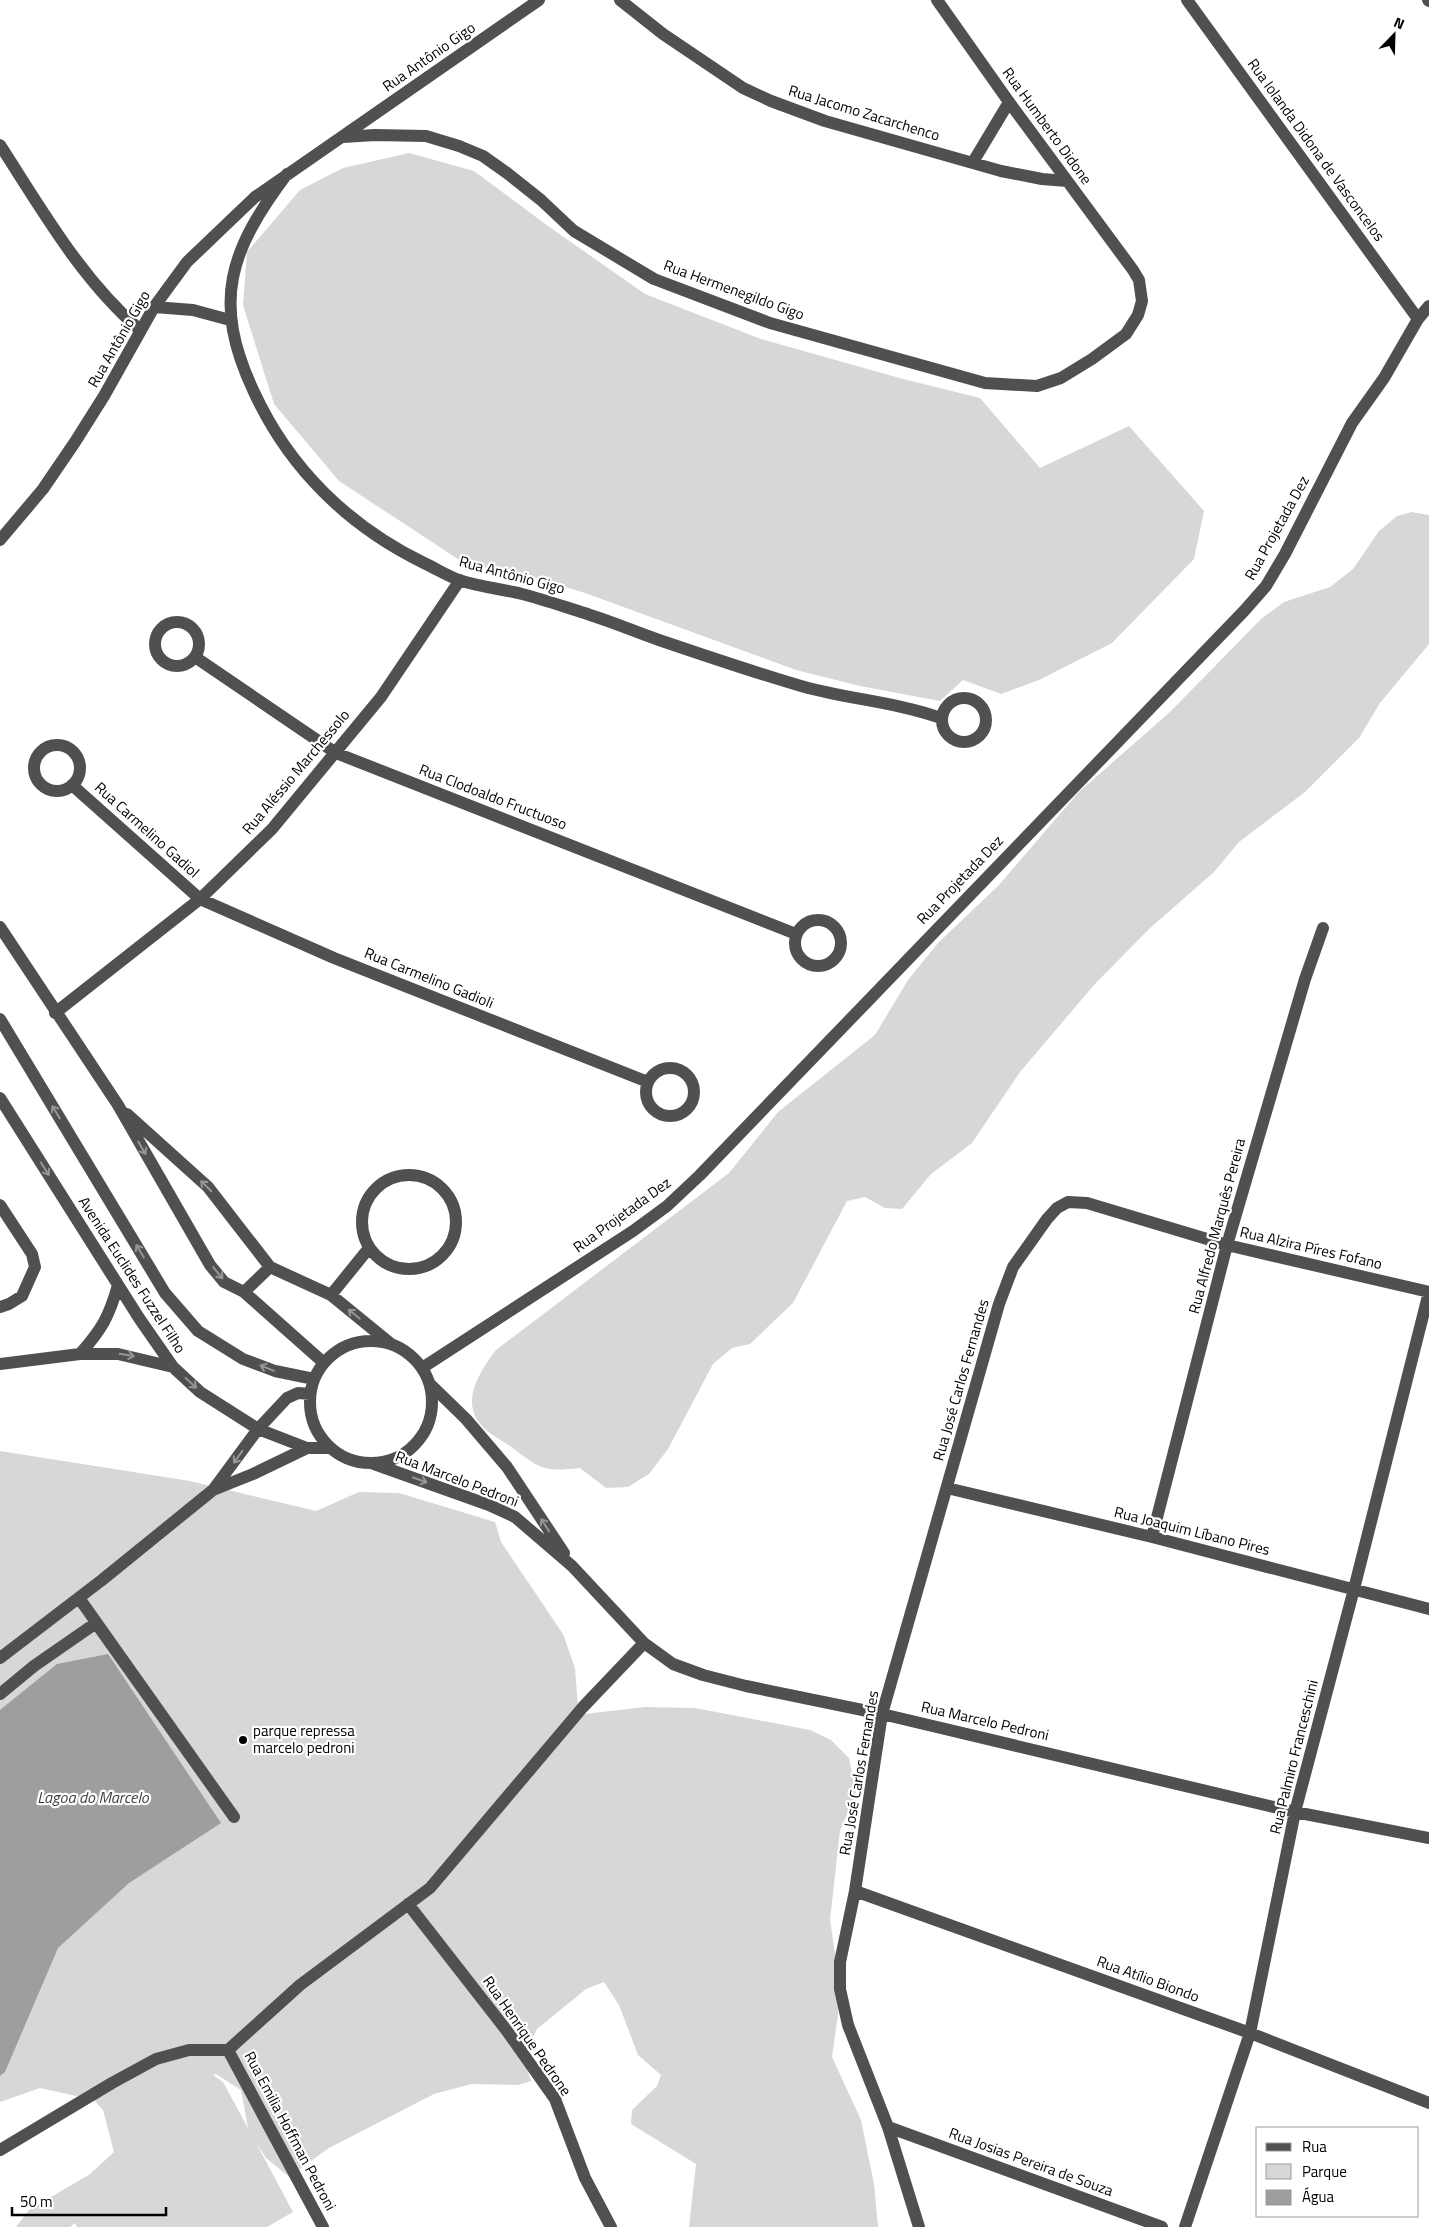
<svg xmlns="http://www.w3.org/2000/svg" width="1429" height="2227" viewBox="0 0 1429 2227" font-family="'Titillium Web',sans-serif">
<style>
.green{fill:#d7d7d7;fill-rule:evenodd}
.water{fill:#9e9e9e}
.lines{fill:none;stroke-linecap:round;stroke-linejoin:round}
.minor{stroke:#505050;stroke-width:12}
.oneway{stroke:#969696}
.poi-dot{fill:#000;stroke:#fff;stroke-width:2}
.labels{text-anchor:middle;stroke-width:4.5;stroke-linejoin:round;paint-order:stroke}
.street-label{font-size:15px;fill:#000;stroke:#fff}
.poi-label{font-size:15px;fill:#000;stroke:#fff;text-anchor:start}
.water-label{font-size:16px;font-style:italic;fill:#3f3f3f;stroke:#fff}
</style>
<rect width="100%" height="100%" fill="#fff"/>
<!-- green -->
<path class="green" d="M409 153 474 171 548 226 645 294 761 339 903 379 980 398 1040 468 1129 426 1204 511 1194 559 1112 643 1039 680 1001 694 963 680 940 701 860 686 796 670 585 593 525 575 464 563 339 481 274 404 243 305 247 252 300 190 343 168Z
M1412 512 1429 515V644L1380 703 1359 738 1305 792 1239 842 1214 872 1149 929 1094 985 1020 1072 972 1143 931 1174 902 1209 885 1208 865 1197 847 1201 793 1303 750 1344 732 1348 713 1364 668 1449 649 1474 628 1487 606 1488 580 1468C541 1472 541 1469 510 1446 501 1440 489 1434 482 1426 459 1402 481 1370 496 1350L729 1173 778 1112 875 1035 908 980 938 943 998 886 1079 792 1171 711 1261 619 1284 602 1330 587 1353 569 1379 531 1397 516Z
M0 1451 190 1481 316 1511 359 1492 399 1493 495 1522 501 1542 563 1634 575 1668 578 1706 584 1714 645 1707 695 1708 810 1730 831 1740 849 1758 856 1794 840 1831 830 1920 841 1993 832 2057 861 2120 874 2184 878 2227H689L696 2164 631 2124 632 2110 657 2086 661 2075 638 2055 619 2005 604 1982 586 1989 537 2029 523 2057 531 2081 518 2085 471 2084 434 2094 329 2148 301 2168 293 2180 266 2158 255 2141 293 2212 267 2227H77L75 2223 70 2227H16L29 2210 90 2174 114 2152 103 2110 94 2100 40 2088 0 2102ZM216 2074 241 2090 248 2128 223 2082 213 2075Z"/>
<!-- water -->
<path class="water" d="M108 1654 221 1823 129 1883 58 1948 5 2072 0 2076V1710L57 1664Z"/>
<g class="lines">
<!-- minor -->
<path class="minor" d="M620 0 663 34 743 88 771 101 825 121 1001 171 1042 179 1067 181
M1187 0 1418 319
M1428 0 1429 1
M343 137 375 135 426 136 459 146 483 156 507 173 541 200 574 231 654 279 770 323 985 383 1037 386 1061 378 1092 359 1126 334 1138 315 1142 301 1139 280 1133 270 1009 102 937 0
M0 145C42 210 81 279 140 330
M973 162 1009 102
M287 174C230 250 211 301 254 392 289 468 348 526 424 563 437 569 449 577 462 581 481 587 502 589 522 594 542 599 562 606 581 612 608 620 633 631 659 640 706 656 753 672 801 686 847 699 896 702 941 718
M154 307 193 310 230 320
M0 540 43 489 75 442 104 396 154 307 187 262 255 197 539 0
M155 644a22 22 0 1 1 44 0a22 22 0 1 1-44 0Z
M195 657 336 753 796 934
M942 720a22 22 0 1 1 44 0a22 22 0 1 1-44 0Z
M34 768a23 23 0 1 1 46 0a23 23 0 1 1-46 0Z
M72 785 200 899 334 958 648 1082
M795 943a23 23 0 1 1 46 0a23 23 0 1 1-46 0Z
M0 927 118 1105 210 1265 224 1282 244 1292 324 1363
M55 1013 200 899 272 829 381 697 460 580
M0 1019 165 1293 198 1331 243 1359 275 1371 314 1379
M646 1092a24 24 0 1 1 48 0a24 24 0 1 1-48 0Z
M0 1098 139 1318 173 1367 200 1392 258 1429 307 1448H330
M127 1114 208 1187 270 1267 331 1295 391 1344
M362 1222a47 47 0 1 1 94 0a47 47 0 1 1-94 0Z
M0 1205 32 1254 35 1267 22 1296 9 1304 0 1307
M244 1292 270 1267
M331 1295 369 1248
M310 1402a61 61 0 1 1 122 0a61 61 0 1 1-122 0Z
M80 1354C102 1329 109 1317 118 1285
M0 1364 80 1354H118L173 1367
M422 1368 633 1231 667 1206 700 1175 1244 611 1266 586 1285 554 1352 423 1384 378 1418 319 1429 306
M430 1384 466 1419 507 1467 564 1553
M374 1464 489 1505 515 1517 572 1566 644 1643 673 1664 703 1675 746 1686 882 1714 1295 1812 1429 1838
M947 1488 1152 1537 1429 1609
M213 1490 253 1474 307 1448
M1152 1537 1227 1245 1305 979 1323 928
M0 1658 102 1580 213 1490 258 1429 287 1398 298 1393 310 1394
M0 1694 34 1666 96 1623 234 1817 79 1598
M855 1891 1250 2033 1429 2103
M408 1904 507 2031 555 2099 585 2178 611 2227
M228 2050 323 2227
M888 2127 1162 2227
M0 2150 112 2083 156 2059 189 2050H228L300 1985 430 1888 583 1707 644 1643
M919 2227 888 2127 848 2025 840 1989V1962L855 1891 882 1714 999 1304 1013 1267 1047 1219 1057 1208 1068 1202 1087 1203 1227 1245 1429 1292
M1185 2227 1250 2033 1295 1812 1354 1589 1429 1292"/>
</g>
<!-- one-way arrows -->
<defs><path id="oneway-shaft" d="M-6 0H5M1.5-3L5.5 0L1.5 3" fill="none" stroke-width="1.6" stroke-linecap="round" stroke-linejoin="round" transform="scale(1.25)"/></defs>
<g class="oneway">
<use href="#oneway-shaft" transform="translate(56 1112) rotate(-121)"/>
<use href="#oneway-shaft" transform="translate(142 1148) rotate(60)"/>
<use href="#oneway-shaft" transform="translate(45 1169) rotate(58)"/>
<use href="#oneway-shaft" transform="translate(206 1186) rotate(-135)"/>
<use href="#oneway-shaft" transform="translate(140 1251) rotate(-121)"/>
<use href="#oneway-shaft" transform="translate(218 1273) rotate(51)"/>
<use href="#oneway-shaft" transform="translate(354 1314) rotate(-141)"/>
<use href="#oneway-shaft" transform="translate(127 1355) rotate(10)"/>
<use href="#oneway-shaft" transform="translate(267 1368) rotate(-158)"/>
<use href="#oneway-shaft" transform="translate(191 1383) rotate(43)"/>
<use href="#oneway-shaft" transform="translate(238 1457) rotate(126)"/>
<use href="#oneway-shaft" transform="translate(420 1480) rotate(19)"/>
<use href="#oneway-shaft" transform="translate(545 1525) rotate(-123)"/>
</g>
<!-- markers -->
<circle class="poi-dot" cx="243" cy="1740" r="5"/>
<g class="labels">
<!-- street labels -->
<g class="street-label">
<text transform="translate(429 57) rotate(-35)" y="5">Rua Antônio Gigo</text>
<text transform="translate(864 113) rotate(17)" y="5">Rua Jacomo Zacarchenco</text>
<text transform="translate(1047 126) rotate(54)" y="5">Rua Humberto Didone</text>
<text transform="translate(1316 150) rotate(54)" y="5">Rua Iolanda Didona de Vasconcelos</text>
<text transform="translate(734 290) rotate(20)" y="5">Rua Hermenegildo Gigo</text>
<text transform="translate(119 339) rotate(-60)" y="5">Rua Antônio Gigo</text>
<text transform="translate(1277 528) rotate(-61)" y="5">Rua Projetada Dez</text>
<text transform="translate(512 575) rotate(15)" y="5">Rua Antônio Gigo</text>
<text transform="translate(296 772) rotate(-50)" y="5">Rua Aléssio Marchessolo</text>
<text transform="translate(493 797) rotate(21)" y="5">Rua Clodoaldo Fructuoso</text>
<text transform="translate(147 830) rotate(42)" y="5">Rua Carmelino Gadiol</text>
<text transform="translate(960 880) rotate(-46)" y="5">Rua Projetada Dez</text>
<text transform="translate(429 978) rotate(22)" y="5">Rua Carmelino Gadioli</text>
<text transform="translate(622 1215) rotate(-36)" y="5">Rua Projetada Dez</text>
<text transform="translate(1217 1226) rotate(-75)" y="5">Rua Alfredo Marquês Pereira</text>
<text transform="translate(1311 1248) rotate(13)" y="5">Rua Alzira Píres Fofano</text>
<text transform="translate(132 1275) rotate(57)" y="5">Avenida Euclides Fuzzel Filho</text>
<text transform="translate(961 1380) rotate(-74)" y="5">Rua José Carlos Fernandes</text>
<text transform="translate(457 1479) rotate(21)" y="5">Rua Marcelo Pedroni</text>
<text transform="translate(1192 1531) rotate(14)" y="5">Rua Joaquim Líbano Pires</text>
<text transform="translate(985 1721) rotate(13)" y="5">Rua Marcelo Pedroni</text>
<text transform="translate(1294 1757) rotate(-76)" y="5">Rua Palmiro Franceschini</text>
<text transform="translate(859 1773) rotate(-80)" y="5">Rua José Carlos Fernandes</text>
<text transform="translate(1148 1979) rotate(20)" y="5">Rua Atílio Biondo</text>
<text transform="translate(527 2036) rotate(55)" y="5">Rua Henrique Pedrone</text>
<text transform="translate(290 2131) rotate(62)" y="5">Rua Emilia Hoffman Pedroni</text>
<text transform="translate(1031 2162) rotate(20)" y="5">Rua Josias Pereira de Souza</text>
</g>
<!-- poi labels -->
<g class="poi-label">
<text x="253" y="1736">parque repressa<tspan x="253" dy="17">marcelo pedroni</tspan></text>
</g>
<!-- water labels -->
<g class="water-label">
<text x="93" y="1803">Lagoa do Marcelo</text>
</g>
</g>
<!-- legend -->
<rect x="1256" y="2127" width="162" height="90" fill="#ffffff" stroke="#999999"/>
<rect x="1266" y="2143" width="25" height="8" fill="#505050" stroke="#999999"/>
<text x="1302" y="2152" font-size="15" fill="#000000">Rua</text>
<rect x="1266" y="2164" width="25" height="15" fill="#d7d7d7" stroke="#999999"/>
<text x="1302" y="2177" font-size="15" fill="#000000">Parque</text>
<rect x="1266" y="2190" width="25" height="15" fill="#9e9e9e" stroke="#999999"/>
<text x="1302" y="2202" font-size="15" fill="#000000">Água</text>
<!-- north arrow -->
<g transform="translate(1394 35) rotate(23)" stroke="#ffffff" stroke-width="4" paint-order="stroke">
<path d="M0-4L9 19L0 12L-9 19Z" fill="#000000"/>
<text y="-8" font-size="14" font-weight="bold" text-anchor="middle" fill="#000000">N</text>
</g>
<!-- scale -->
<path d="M12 2207v8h154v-8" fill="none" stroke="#000000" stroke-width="2.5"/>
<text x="20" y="2207" font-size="15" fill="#000000" stroke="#ffffff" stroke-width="4" paint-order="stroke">50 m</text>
</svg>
